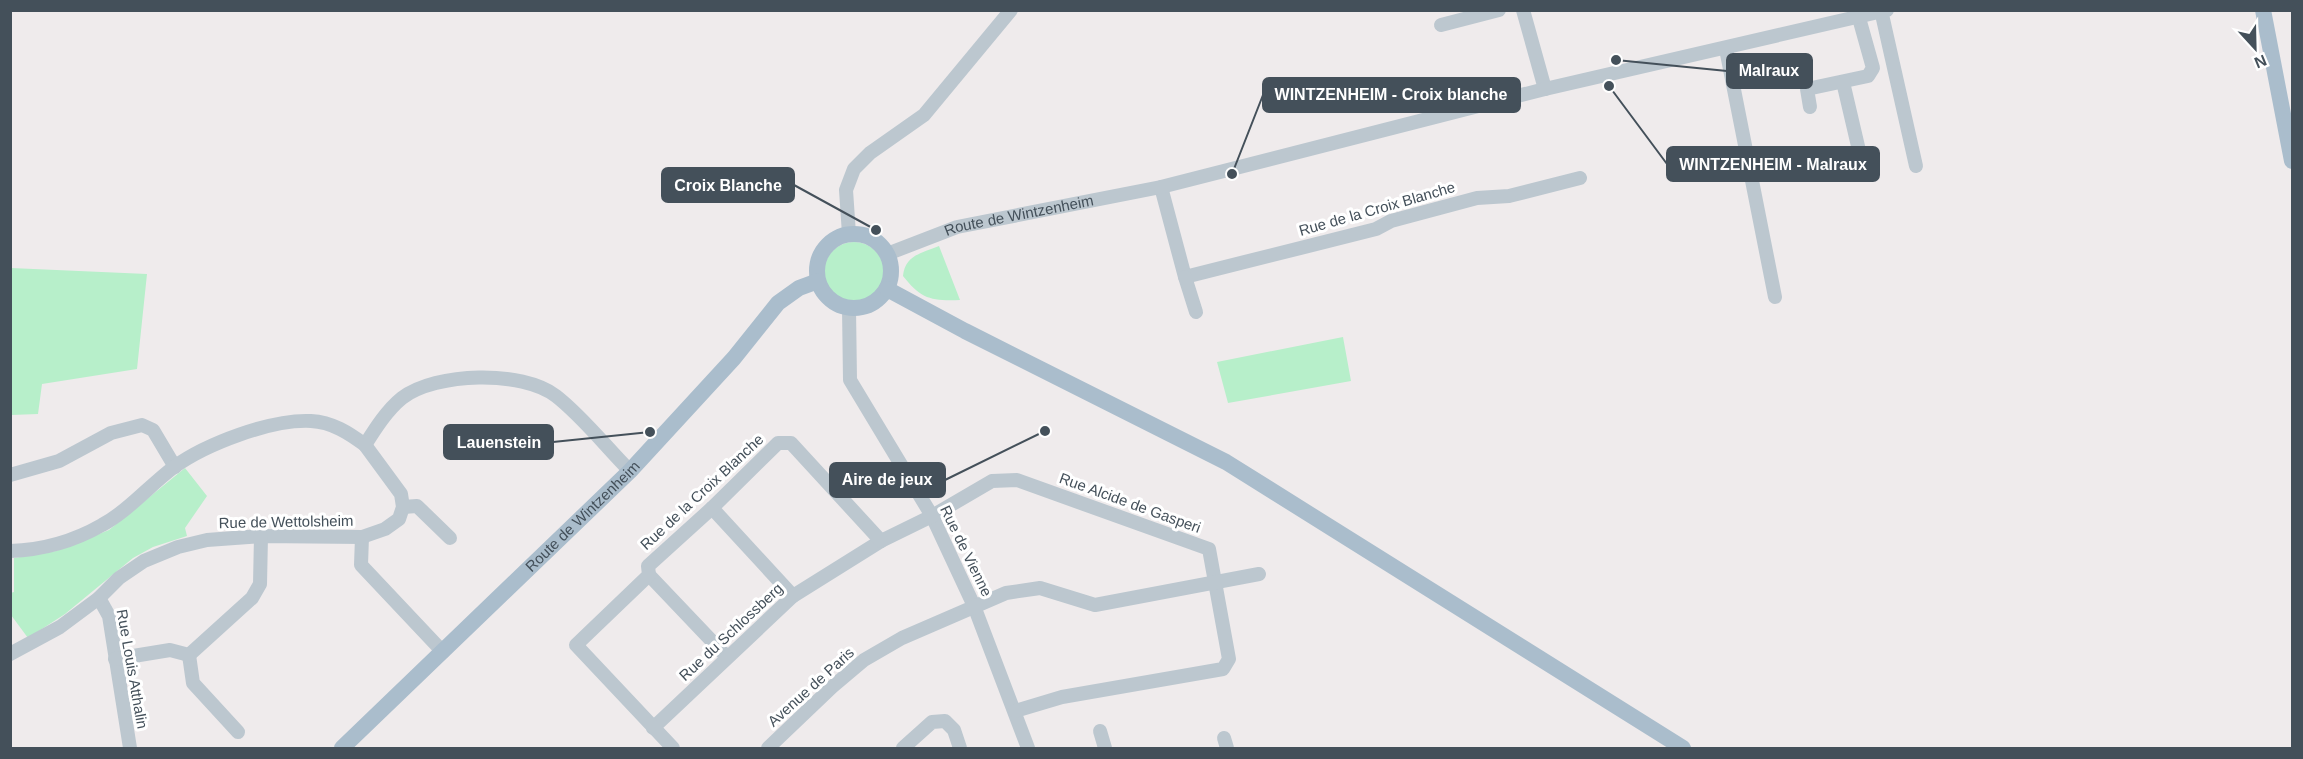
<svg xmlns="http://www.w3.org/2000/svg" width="2303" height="759" viewBox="0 0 2303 759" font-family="Helvetica,sans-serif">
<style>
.green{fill:#b7efca}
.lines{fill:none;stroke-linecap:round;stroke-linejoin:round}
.minor{stroke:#bcc7cf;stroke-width:14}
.major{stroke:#aabdcc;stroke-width:16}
.labels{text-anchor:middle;stroke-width:6;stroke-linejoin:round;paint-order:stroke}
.street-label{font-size:15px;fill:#44505a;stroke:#fff}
.leader{fill:none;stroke:#44505a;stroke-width:2}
.callout-dot{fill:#44505a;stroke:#fff;stroke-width:2}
.callout{fill:#44505a;stroke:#44505a;stroke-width:2}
.callout-label{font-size:16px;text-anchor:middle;font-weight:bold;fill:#fff}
</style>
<rect width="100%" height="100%" fill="#efebec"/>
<!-- green -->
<path class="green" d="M824 272a30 30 0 1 1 60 0a30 30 0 1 1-60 0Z
M939 246 960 300C931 301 921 299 903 276 905 255 922 253 939 246Z
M11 268 147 274 137 369 42 384 38 414 11 415Z
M1343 337 1351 381 1228 403 1217 362Z
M185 468 207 496 185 528 187 536 153 547 133 558 65 614 28 638 11 615 10 593 14 592V558L56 551 109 530Z"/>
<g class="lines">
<!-- minor -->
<g class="minor">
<path d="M1523 10 1545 89"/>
<path d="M1881 10 1916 166"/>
<path d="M1441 25 1499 10"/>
<path d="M1726 49 1775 297"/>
<path d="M1810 107 1807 89 1868 76 1873 68 1859 18"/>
<path d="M1814 169 1861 159 1843 82"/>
<path d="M1161 187 1185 277 1376 229 1391 221 1477 198 1509 196 1580 178"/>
<path d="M849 234 846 190 854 169 870 153 924 115 1011 10"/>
<path id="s1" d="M887 254 957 227 1161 187 1545 89 1887 10"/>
<path d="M1185 277 1196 312"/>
<path d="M849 308 850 380 932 516 974 606 1028 748"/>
<path d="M10 475 59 461 111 433 142 425 153 430 175 467"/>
<path d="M403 507 417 506 450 538"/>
<path d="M712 508 793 596"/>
<path d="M362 537 361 565 443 652"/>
<path d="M10 551C43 550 74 541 102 525 128 511 150 485 174 467 206 444 271 419 311 421 332 422 349 433 365 445 375 429 387 410 402 398 436 372 522 370 556 396 583 417 606 447 630 471"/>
<path d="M649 575 727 657"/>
<path d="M99 598 109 616 130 748"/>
<path d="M10 654 60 627 99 598 119 578 144 561 178 547 207 540 261 536 362 537 385 529 399 519 403 507 401 494 365 445"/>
<path d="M189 655 193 683 238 732"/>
<path d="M115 659 170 650 189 655 252 598 260 584 261 536"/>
<path d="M653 728 793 596 881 541 932 516 992 481 1017 480 1209 549 1229 659 1223 669 1062 697 1015 711"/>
<path d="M1100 731 1105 748"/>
<path d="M1224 738 1227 748"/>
<path d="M673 748 576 645 649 575 648 566 712 508 778 443H791L881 541"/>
<path d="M768 748 832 687 864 660 902 638 1006 593 1040 588 1095 605 1259 574"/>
<path d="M903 748 932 722 945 721 954 730 960 748"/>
</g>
<!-- major -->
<g class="major">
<path d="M2263 10 2292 161"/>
<circle cx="854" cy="271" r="37"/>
<path d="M887 289 965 331 1226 462 1683 748"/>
<path id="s2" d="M342 748 630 471 734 358 778 303 799 288 818 281"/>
</g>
</g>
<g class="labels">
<!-- street labels -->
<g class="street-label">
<text transform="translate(1377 209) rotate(-16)" y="5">Rue de la Croix Blanche</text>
<text dy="5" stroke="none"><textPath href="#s1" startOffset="138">Route de Wintzenheim</textPath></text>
<text transform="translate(702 492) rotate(-43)" y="5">Rue de la Croix Blanche</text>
<text transform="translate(1130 503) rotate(20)" y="5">Rue Alcide de Gasperi</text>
<text dy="5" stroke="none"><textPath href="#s2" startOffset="334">Route de Wintzenheim</textPath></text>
<text transform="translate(286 522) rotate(-1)" y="5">Rue de Wettolsheim</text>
<text transform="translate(966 551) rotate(64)" y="5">Rue de Vienne</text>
<text transform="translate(731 632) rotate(-43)" y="5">Rue du Schlossberg</text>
<text transform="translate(132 669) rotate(80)" y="5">Rue Louis Atthalin</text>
<text transform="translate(811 687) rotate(-42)" y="5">Avenue de Paris</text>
</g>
</g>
<!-- callouts -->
<path class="leader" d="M1616 60L1727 71M1232 174L1263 95M1609 86L1667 164M876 230L794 185M650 432L553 442M1045 431L945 480"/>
<g class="callout-dot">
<circle cx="1616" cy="60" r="6"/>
<circle cx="1232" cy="174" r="6"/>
<circle cx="1609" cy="86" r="6"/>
<circle cx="876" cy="230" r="6"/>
<circle cx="650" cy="432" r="6"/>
<circle cx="1045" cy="431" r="6"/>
</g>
<g class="callout">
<rect x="1727" y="54" width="85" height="34" rx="6"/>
<rect x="1263" y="78" width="257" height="34" rx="6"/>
<rect x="1667" y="147" width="212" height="34" rx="6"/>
<rect x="662" y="168" width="132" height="34" rx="6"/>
<rect x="444" y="425" width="109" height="34" rx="6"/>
<rect x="830" y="463" width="115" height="34" rx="6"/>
</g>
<g class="callout-label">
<text x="1769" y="76">Malraux</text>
<text x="1391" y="100">WINTZENHEIM - Croix blanche</text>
<text x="1773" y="170">WINTZENHEIM - Malraux</text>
<text x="728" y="191">Croix Blanche</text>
<text x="499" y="448">Lauenstein</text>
<text x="887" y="485">Aire de jeux</text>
</g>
<!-- border -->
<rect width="2303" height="759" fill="none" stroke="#44505a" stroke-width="24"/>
<!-- north arrow -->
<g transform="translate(2255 48) rotate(158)" stroke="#ffffff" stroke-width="4.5" paint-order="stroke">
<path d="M0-4.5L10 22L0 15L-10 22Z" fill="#44505a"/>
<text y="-9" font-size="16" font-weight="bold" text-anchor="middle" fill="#44505a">N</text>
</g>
</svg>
